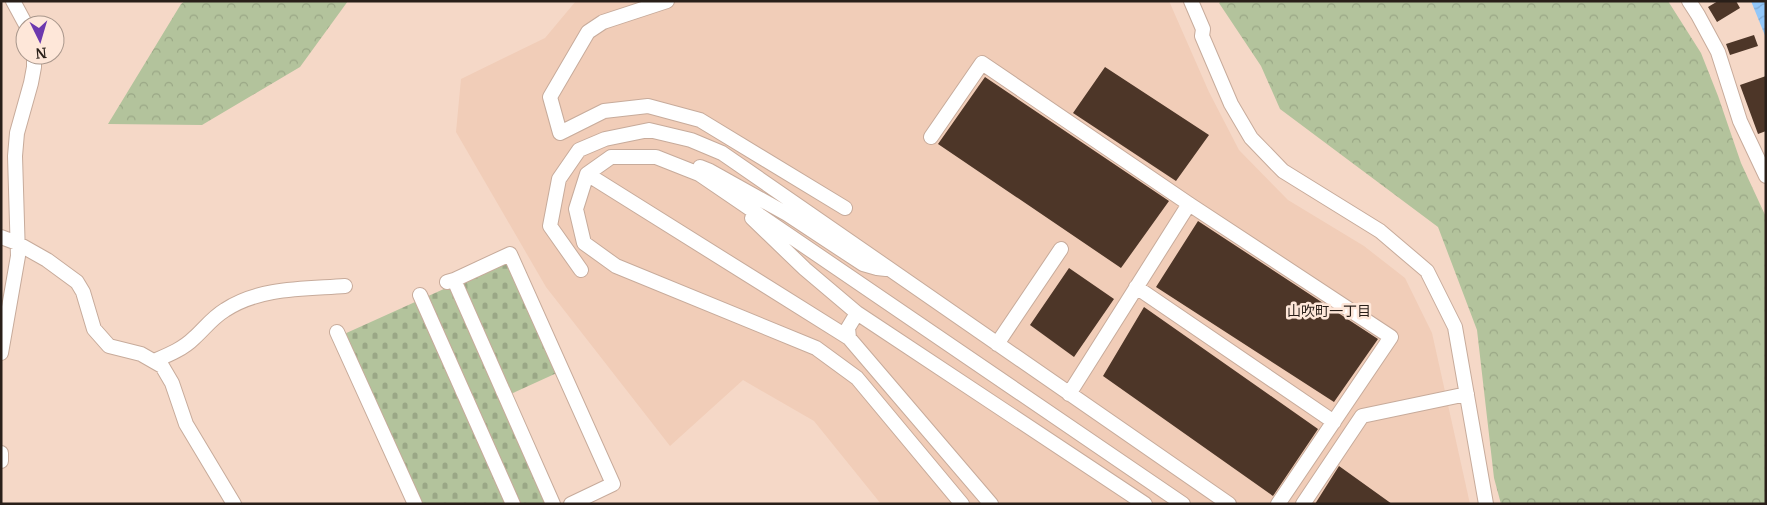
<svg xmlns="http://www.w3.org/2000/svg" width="1767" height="505" viewBox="0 0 1767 505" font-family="Merriweather,'Noto Sans JP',serif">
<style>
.built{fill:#f1cdb8}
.forest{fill:url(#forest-crowns)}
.cemetery{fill:url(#cemetery-stones)}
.water{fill:url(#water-waves)}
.building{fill:#4d3628}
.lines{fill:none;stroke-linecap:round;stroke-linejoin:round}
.minor-casing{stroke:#c7ab9b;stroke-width:16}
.minor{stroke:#fff;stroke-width:14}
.labels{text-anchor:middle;stroke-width:5;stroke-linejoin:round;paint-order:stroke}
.neighbourhood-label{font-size:14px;fill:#291f19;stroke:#fee7d9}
</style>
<defs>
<pattern id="forest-crowns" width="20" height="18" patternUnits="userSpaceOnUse" patternTransform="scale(1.25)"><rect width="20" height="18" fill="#b3c39c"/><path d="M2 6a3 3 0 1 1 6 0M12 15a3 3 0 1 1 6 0" fill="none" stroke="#9aa786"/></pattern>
<pattern id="cemetery-stones" width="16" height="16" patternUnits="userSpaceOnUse" patternTransform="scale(1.25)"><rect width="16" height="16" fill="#b3c39c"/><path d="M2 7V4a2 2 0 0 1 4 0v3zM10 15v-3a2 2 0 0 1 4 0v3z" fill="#9aa786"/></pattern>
<pattern id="water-waves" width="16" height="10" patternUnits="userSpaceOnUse" patternTransform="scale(1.25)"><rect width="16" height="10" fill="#92c7f9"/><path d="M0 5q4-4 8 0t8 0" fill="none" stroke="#7eaad5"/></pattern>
</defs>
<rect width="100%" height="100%" fill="#f5d8c7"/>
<!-- built -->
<path class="built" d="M576 1H1169L1209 92 1239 150 1288 200 1364 246 1405 278 1432 333 1470 504H881L814 421 743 380 670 446 546 287 456 132 461 79 545 38Z"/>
<!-- forest -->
<path class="forest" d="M185 1H348L300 67 202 125 108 124 181 4Z
M1221 1H1668L1701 53 1718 96 1741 163 1766 217V504H1501L1494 478 1477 330 1438 227 1280 109 1261 66 1219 3Z"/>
<!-- cemetery -->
<path class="cemetery" d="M508 260 559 372 502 398 549 504H420L342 335Z"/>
<!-- water -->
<path class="water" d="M1751 1H1766V38Z"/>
<!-- building -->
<path class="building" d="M1718 1H1736L1740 8 1717 22 1708 7Z
M1754 35 1758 46 1730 55 1726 44Z
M1105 67 1209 135 1176 181 1073 113Z
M1766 76V131L1758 134 1740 85Z
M985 77 1169 201 1121 268 938 144Z
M1198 221 1378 339 1334 402 1156 287Z
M1069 268 1114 299 1074 357 1030 325Z
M1144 307 1318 429 1273 496 1103 376Z
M1339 466 1392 504H1315Z"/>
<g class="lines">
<!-- minor casing -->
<g class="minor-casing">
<path id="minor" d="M13 1 26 25
M667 1 603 22 588 32 550 97 560 133 604 111 648 106 700 120 845 208
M1191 1 1203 29 1202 36 1231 104 1251 138 1283 171 1380 231 1427 271 1455 327 1486 504
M1689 1 1698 15 1718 52 1740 121 1766 176
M931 137 982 63 1189 204 1391 337 1278 504
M700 167 710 171 787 214 863 264 877 268 886 269
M587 174 849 338
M752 218 805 269 857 313 1145 504
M1 237 17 243 47 260 77 282 83 292 94 329 109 346 141 354 162 366 172 383 186 424 234 504
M581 270 550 226 559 179 579 150 605 139 649 130 691 140 722 153 1229 504
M454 280 510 254 613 484 571 504
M447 282 454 280 553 504
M1136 287 1334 422
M420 295 513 504
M857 313 848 328 849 338 991 504
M337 332 415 504
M997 344 1061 249
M1 353 18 256 15 156 17 133 31 83 34 67V55
M154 361C168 355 183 349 194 338 205 328 212 318 225 310 260 287 305 289 345 286
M1069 394 1189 204
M1 453V461
M962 504 857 378 816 348 616 266 584 243 576 209 587 174 611 157H656L699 174 1183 504
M1303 504 1362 416 1467 394"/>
</g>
<!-- minor -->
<use href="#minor" class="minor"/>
</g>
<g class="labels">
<!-- neighbourhood labels -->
<g class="neighbourhood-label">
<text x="1329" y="316">山吹町一丁目</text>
</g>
</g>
<!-- border -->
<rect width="1767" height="505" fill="none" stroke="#291f19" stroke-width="5"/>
<!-- north arrow -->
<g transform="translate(40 40) rotate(175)"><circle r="24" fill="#fee7d9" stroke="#a9978c"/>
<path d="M0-4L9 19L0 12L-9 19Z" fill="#6c38ae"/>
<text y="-8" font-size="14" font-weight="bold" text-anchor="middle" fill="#291f19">N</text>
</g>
</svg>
